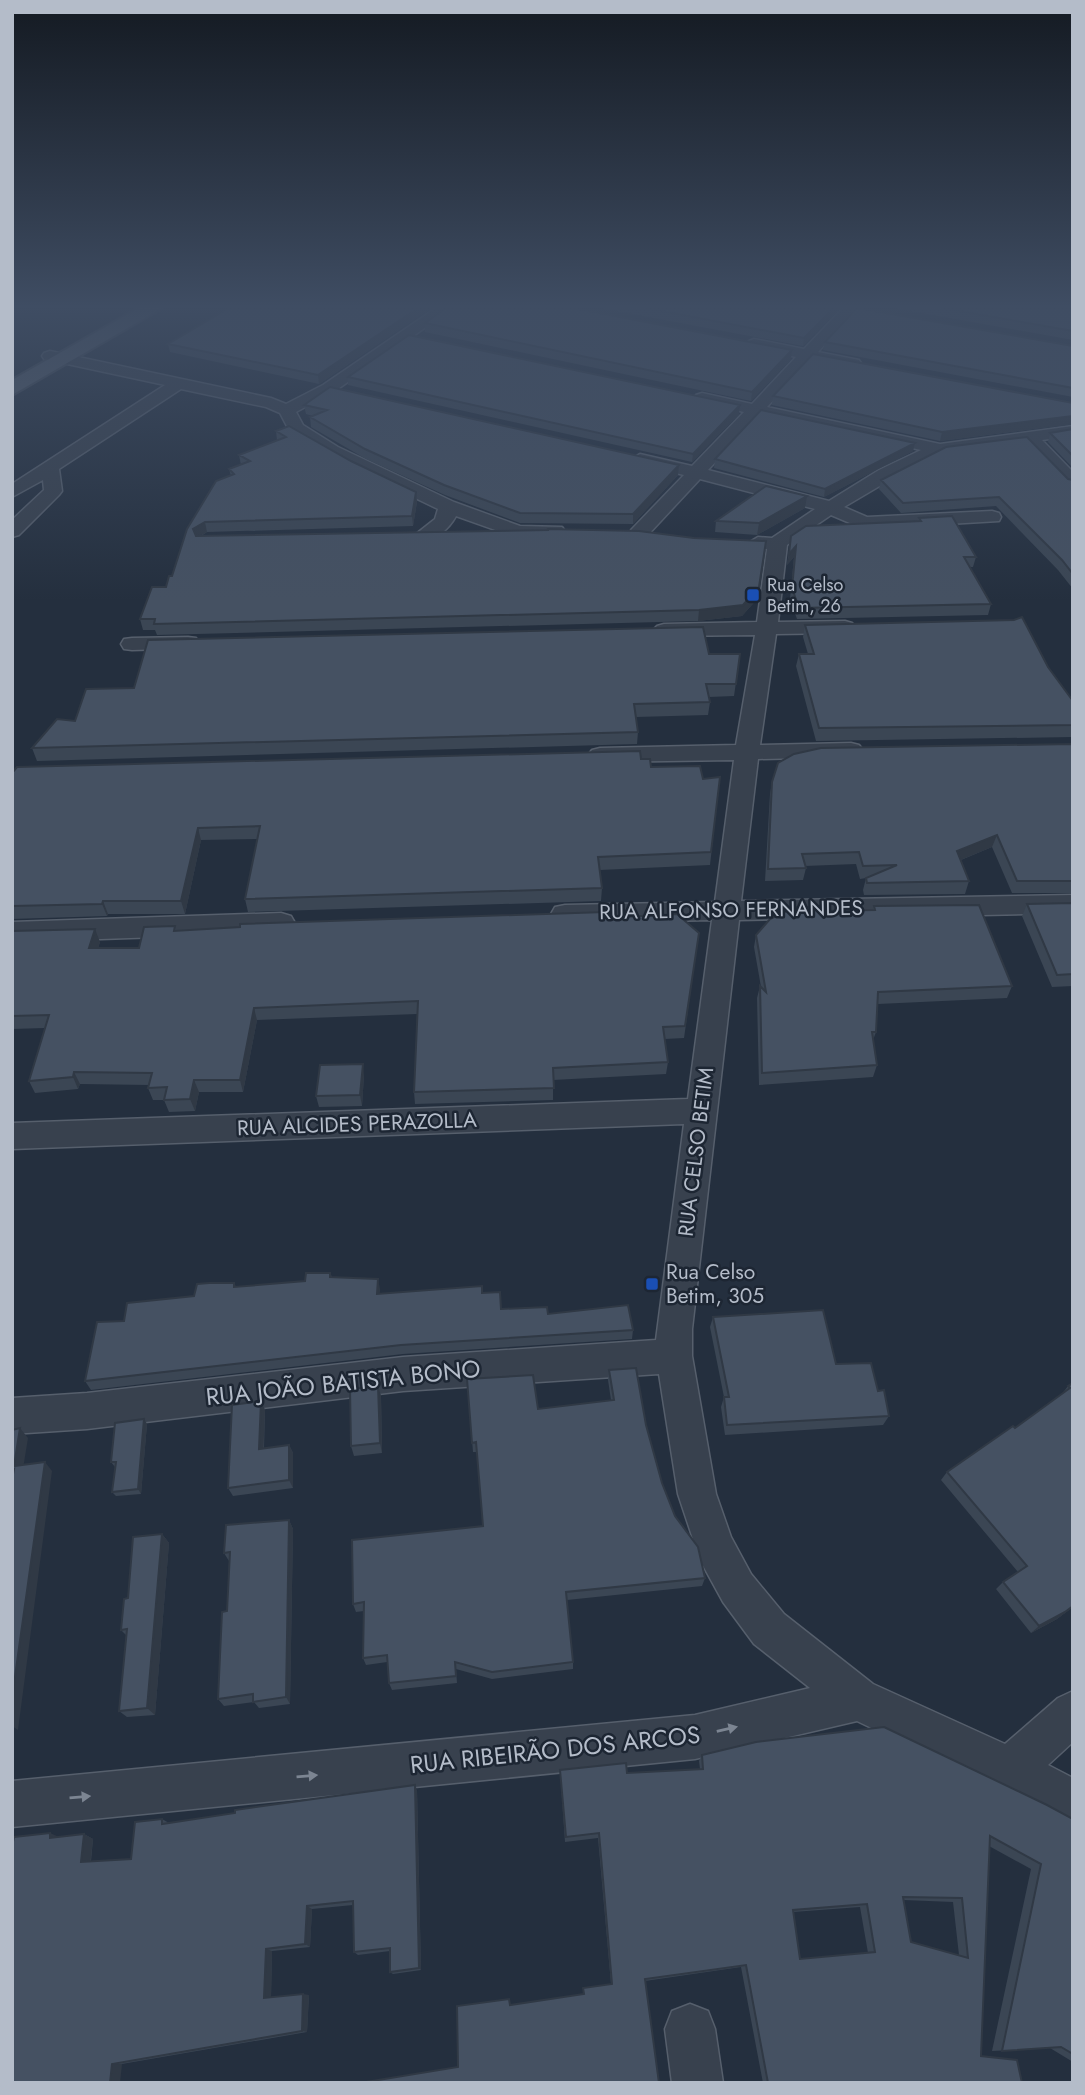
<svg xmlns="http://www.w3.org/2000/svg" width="1085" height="2095" viewBox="0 0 1085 2095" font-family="Jost,sans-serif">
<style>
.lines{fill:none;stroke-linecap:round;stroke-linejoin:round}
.minor-casing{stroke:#565f6c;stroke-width:3}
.major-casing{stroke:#414a57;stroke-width:4}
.minor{fill:#38414e;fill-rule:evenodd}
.major{fill:#56606e;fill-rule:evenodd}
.wall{fill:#3b4654;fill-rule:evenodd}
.shaded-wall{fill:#303945}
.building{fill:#455162;stroke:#303945;stroke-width:2;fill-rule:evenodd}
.oneway{fill:#7c8592}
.transit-dot{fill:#1a4fb4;stroke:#1d2633;stroke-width:2.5}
.labels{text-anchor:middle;stroke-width:5;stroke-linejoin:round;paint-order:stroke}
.far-poi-label{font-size:18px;fill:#b4bcc9;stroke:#1d2633;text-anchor:start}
.street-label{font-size:21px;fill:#b4bcc9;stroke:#1d2633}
.poi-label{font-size:21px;fill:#b4bcc9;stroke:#1d2633;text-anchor:start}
.near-street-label{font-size:24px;fill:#b4bcc9;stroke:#1d2633}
</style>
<rect width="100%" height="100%" fill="#242f3e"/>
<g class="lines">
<!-- minor casing -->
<g class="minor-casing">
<path id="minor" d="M436 308H453L335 391 296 412 303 425 338 447 454 502 520 526 562 527 565 531 562 535 518 538 456 516C449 529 435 542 419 538L416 534 435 519 438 509 326 455 290 432 280 413 266 407 181 389 59 469 62 491 59 495 19 535 12 537V520L44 490 43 480 12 497V484L165 385 44 359 42 356 44 353 50 351 271 398 286 404 323 385Z
M843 308H858L818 352 859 360 861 363 859 366 853 368 811 360 767 407 940 444 1073 426V436L1042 440 1073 472V488L1067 487 1025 443 943 454 905 471 844 507 867 517 992 511 999 513 1001 517 999 521 864 529 831 515 787 545 778 622 845 621 852 623 856 627 852 631 845 633 776 634 760 745 851 743 859 745 863 750 859 755 851 757 758 759 741 901 1073 895V913L739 920 692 1329V1356L716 1494 731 1537 751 1574 784 1614 873 1684 1005 1744 1058 1698 1073 1691V1742L1048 1765 1073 1778V1825L857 1721 695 1759 12 1827V1781L695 1715 810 1688 754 1644 723 1602 700 1560 678 1494 659 1374 403 1391 87 1429 12 1434V1398L87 1393 403 1357 656 1340 684 1124 12 1149V1123L688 1099 712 920 565 923 555 921 551 914 555 907 565 905 715 902 734 760 600 762 592 760 588 755 592 750 600 748 736 745 755 635 664 636 657 634 653 630 657 626 664 624 757 622 767 549 751 547 748 543 758 537 772 538 815 509 700 479 646 537H632L629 533 632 529 684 475 634 463 631 459 640 454 692 466 744 412 696 401 694 398 696 395 702 393 752 404 796 357 749 347 746 344 749 341 754 339 804 349ZM759 415 921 450 879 470 829 501 708 470Z
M188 637 196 638 199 643 196 648 132 650 124 649 121 644 124 639 132 638Z
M281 913 291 916 295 923 291 930 281 933 12 942V922Z
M690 2004 708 2011 715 2029 723 2083H672L665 2029 672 2011Z"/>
</g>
<!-- major casing -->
<g class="major-casing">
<path id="major" d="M139 308H162L12 395V380Z"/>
</g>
<!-- minor -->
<use href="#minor" class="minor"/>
<!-- major -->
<use href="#major" class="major"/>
</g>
<!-- wall -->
<path class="wall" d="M229 308H431L319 384 170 352 168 344Z
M601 308H840L803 346Z
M894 308H1073V340Z
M425 323 791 359 751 401 425 332Z
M825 342 1073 346V397L823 350Z
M348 377 739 414 692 462 348 385Z
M773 396 1073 403V424L940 441 772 405Z
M304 405 679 465 678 475 633 524 520 523 445 495 366 459 311 427 310 417 313 416 306 414Z
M1073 429V468L1048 442 1050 433Z
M276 431 351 461 416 492 417 502 413 526 207 532 201 536 547 530V529L758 598 742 616 698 621 157 635 155 630H143L140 619 166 587 231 476 229 469 241 465 239 455 277 440Z
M915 443 913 451 824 497 714 468 715 459Z
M1068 479 1073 480V589L1058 570 996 506 901 513 879 489 881 480Z
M805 508 757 535 715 532 716 521Z
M919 518 976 557 973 567H970L991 604 988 615 797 619 790 599 794 557 787 565 791 536 918 521Z
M805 625 1048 667 1073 701V737L816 741 796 666 799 654H808L803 637Z
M709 654H740L734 696 709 697 710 702 708 715 636 717 638 732 637 744 37 761 32 748 75 721 134 688Z
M1073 744V893H1012L992 847 961 860 969 881 965 894 864 895 863 890 866 878 860 879 856 864 805 866 806 868 803 880 765 881 770 794 772 782Z
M641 759 651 767 703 779 720 777 710 865 600 870 602 888 601 901 248 912 245 899 257 839 201 840 185 914H108L107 916 12 919V773Z
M1073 903V986L1052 987 1022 916 1027 904Z
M874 906 1012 986 1007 998 878 1004 876 1032 873 1040 877 1065 873 1077 759 1085 757 998 760 986 761 987 754 947 756 935 819 911H872Z
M605 918 699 933 684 1038 665 1039 668 1062 666 1074 553 1080V1100L415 1104 414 1092 417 1014 257 1020 243 1092H199L195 1111 169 1112 164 1100H153L148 1088 149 1085 80 1084 78 1089 35 1093 29 1081 45 1028 12 1029V931L100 942 98 948H139L175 926 176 930Z
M364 1075 362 1106 319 1107 316 1096Z
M330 1273 332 1277 380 1289 379 1294 482 1293 501 1309 548 1314 633 1330 632 1339 403 1354 91 1390 85 1381 124 1321 234 1283 236 1287 305 1281Z
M713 1317 878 1391 889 1416 883 1425 725 1435 721 1407 724 1397 710 1327Z
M609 1370 646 1425 662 1483 675 1516 705 1578 702 1586 567 1600 573 1662V1669L492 1679 456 1669 457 1683 392 1690 389 1683 387 1662 366 1665 363 1658 364 1611 356 1612 353 1604 483 1526 477 1452H473L467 1379 538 1409 611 1400 608 1380Z
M1073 1383V1607L1057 1619 1031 1633 996 1589 1003 1582 1018 1572 941 1480 947 1472 1015 1428 1062 1394 1068 1386Z
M378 1386 381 1396 382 1453 354 1456 351 1446Z
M261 1401 265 1410 264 1448 289 1445 293 1453V1488L233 1496 228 1488Z
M144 1419 147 1424 141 1494 116 1496 112 1492 115 1467 111 1462Z
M289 1520 293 1529 290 1704 259 1708 254 1702 224 1706 218 1699 227 1611 229 1561 224 1553Z
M162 1534 169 1543 155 1715 127 1717 119 1711 126 1635 121 1630 128 1598Z
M702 1755 1073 1819V2062L1050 2048 992 2051 1031 1869 989 1846 981 2056 1022 2083H763L741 1967 645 1981 458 2067 509 1999 510 2005 583 1994V1988L611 1984 598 1838 565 1842 560 1770 627 1773 700 1769 699 1761ZM904 1900 953 1902 959 1955 911 1942ZM860 1907 868 1953 800 1959 793 1912Z
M417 1790 421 1970 393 1974 390 1972V1951L358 1955 354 1952 353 1905 312 1909 310 1947 272 1951 271 1997 309 1995 307 2032 12 2083 59 1837 84 1834 93 1839 91 1861 131 1859 162 1819 169 1823Z"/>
<!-- shaded-wall -->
<path class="shaded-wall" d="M418 308H431L319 384 318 375Z
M834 308H840L803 346 804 338Z
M792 350 791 359 751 401 752 392Z
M740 405 739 414 692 462 693 454Z
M1073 416V424L940 441 942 432Z
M915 443 913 451 824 497 825 489Z
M679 465 678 475 633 524V514Z
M416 492 417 502 413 526 412 516Z
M807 496 805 508 757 535 759 523Z
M205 522 207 532 195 539 193 529Z
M796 546 794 557 787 565 789 554Z
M759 587 758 598 742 616 698 621 699 610Z
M198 828 201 840 185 914 181 901Z
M997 835 992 847 953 863 957 851Z
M103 901 108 914 107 916 102 904Z
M95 929 100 942 94 960 89 948Z
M254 1008 257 1020 243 1092 240 1080Z
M363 1064 364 1075 362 1106 360 1095Z
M74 1072 80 1084 78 1089 73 1077Z
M194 1080 199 1092 195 1111 190 1099Z
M378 1279 380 1289 379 1304 377 1294Z
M378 1386 381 1396 382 1453 380 1443Z
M261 1401 265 1410 263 1458 259 1449Z
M144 1419 147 1424 141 1494 138 1489Z
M20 1428 28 1438 22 1475 14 1466Z
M289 1445 293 1453V1488L289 1480Z
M45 1462 52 1471 18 1730 12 1726V1698Z
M289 1520 293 1529 290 1704 286 1697Z
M162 1534 169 1543 155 1715 147 1708Z
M1073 1607 1057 1619 1031 1633 1039 1626Z
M415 1785 417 1790 421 1970 419 1968Z
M50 1833 61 1838H50Z
M84 1834 93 1839 90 1866 81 1862Z
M307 1906 312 1909 310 1947 305 1944Z
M266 1949 272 1951 271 1999 264 1998Z
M303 1994 309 1995 307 2032 302 2031Z
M112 2064H122L120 2083H110Z"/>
<!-- building -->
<path class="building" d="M229 308H418L318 375 168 344Z
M446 308H573L792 350 752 392 425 323Z
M646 308H834L804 338Z
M857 308 1073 346V388L825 342Z
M942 308H1073V331Z
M409 335 740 405 693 454 348 377Z
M813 354 1073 403V416L942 432 773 396Z
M330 387 679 465 633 514 520 513 444 485 365 449 310 417 327 410 304 405Z
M761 410 915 443 825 489 715 459Z
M289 426 351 461 416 492 412 516 205 522 193 529 196 536 549 530 547 529 639 531 694 538 766 541 759 587 743 605 699 610 154 624 155 619H140L152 587H166L169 576H172L187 529 216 481 234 474 229 469 250 461 239 455 286 437 276 431Z
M1073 429V456L1050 433Z
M1027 437 1068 479 1073 480V574L1062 560 999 497 903 503 881 480 946 447Z
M766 486 807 496 759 523 716 521Z
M952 516 976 557H964L991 604 799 608 792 588 796 546 789 554 791 536 806 526 921 521 919 518Z
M1022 617 1048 667 1073 701V725L819 728 799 654H814L805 625 1014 620Z
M703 627 709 654H740L736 684H706L710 702 634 704 638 732 32 748 57 719 75 721 86 689 134 688 148 640Z
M1073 744V881H1017L997 835 957 851 969 881 867 883 866 878 897 865 863 866 859 852 802 854 806 868 768 869 772 782 778 763 794 754 821 748Z
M640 751 641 759H650L651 767 700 766 703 779 720 777 711 852 598 857 602 888 245 899 260 826 198 828 181 901H103L102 904 12 906V773L17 767Z
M1073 903V974L1057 975 1027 904Z
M979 905 1012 986 878 992 876 1032H872L877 1065 762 1073 760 986 766 992 756 935 770 919 795 907H818L819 911 875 910 874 906Z
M605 912V918L677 914 699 933 685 1026 663 1027 668 1062 553 1068 554 1088 414 1092 418 1001 254 1008 240 1080H194L190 1099 164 1100 167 1087 148 1088 152 1073 74 1072 73 1077 29 1081 49 1015 12 1016V931L95 929 89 948H139L144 927 175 926 174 931 240 927V924Z
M363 1064 360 1095 316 1096 320 1065Z
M306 1273H330V1277L378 1279 377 1294 482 1286V1293L500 1292 501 1309 547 1307 548 1314 628 1305 633 1330 401 1345 85 1381 97 1322 124 1321 127 1303 194 1296 197 1284 209 1283H234V1287L305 1281Z
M823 1310 836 1364 871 1363 878 1391 884 1390 889 1416 727 1425 724 1397H729L713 1317Z
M636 1368 646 1425 662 1483 675 1516 698 1547 705 1578 566 1592 573 1662 492 1672 455 1662 456 1676 389 1683 387 1655 363 1658 364 1602 353 1604 352 1540 483 1526 476 1442 472 1443 467 1379 533 1375 538 1409 614 1400 609 1370Z
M1073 1383V1606L1065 1612 1039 1626 1003 1582 1027 1566 947 1472 1013 1426 1015 1428 1070 1388 1068 1386Z
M378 1386 380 1443 351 1446 350 1389Z
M261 1401 259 1449 289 1445V1480L228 1488 232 1405Z
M144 1419 138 1489 112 1492 116 1462H111L115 1423Z
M20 1428 14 1466 45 1462 12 1698V1479L14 1469 12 1470V1430Z
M289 1520 286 1697 253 1702V1694L218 1699 222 1612 227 1611 230 1552 224 1553 226 1525Z
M162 1534 147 1708 119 1711 127 1629 121 1630 124 1599 128 1598 133 1537Z
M884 1727 1047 1805 1073 1819V2054L1061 2047 1002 2051 1041 1864 990 1836 981 2056 1017 2060 1022 2083H768L746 1965 645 1979 659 2083H360L458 2067 457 2006 509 1999 510 2005 584 1994 583 1988 612 1984 599 1833 566 1837 560 1770 626 1763 627 1773 703 1769 702 1755 756 1742ZM903 1897 962 1898 968 1958 911 1942ZM867 1904 875 1952 800 1959 793 1910Z
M415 1785 419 1968 390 1972V1948L354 1952 353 1901 307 1906 305 1944 266 1949 264 1998 303 1994 302 2031 112 2064 110 2083H12V1846L14 1837 50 1833V1838L84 1834 81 1862 131 1859 135 1822 162 1819V1824L235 1813V1810Z"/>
<!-- one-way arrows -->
<defs><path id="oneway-solid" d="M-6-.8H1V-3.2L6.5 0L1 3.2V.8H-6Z" transform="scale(1.75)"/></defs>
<g class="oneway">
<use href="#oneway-solid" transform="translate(727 1729) rotate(-13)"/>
<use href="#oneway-solid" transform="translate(307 1776) rotate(-5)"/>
<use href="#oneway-solid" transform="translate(80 1797) rotate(-5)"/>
</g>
<!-- sky -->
<linearGradient id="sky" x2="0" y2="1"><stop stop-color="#141a22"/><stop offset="0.51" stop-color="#3f4d63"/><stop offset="1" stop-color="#3f4d63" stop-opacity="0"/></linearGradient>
<rect width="1085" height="601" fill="url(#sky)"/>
<!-- markers -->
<g class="transit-dot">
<rect x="746" y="588" width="14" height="14" rx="3.5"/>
<rect x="645" y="1277" width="14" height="14" rx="3.5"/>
</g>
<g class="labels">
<!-- far-poi labels -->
<g class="far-poi-label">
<text x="767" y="591">Rua Celso<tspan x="767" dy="21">Betim, 26</tspan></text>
</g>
<!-- street labels -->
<g class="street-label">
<text transform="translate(731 910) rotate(-1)" y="7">RUA ALFONSO FERNANDES</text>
<text transform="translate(357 1124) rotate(-2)" y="7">RUA ALCIDES PERAZOLLA</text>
<text transform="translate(696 1152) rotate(-83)" y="7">RUA CELSO BETIM</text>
</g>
<!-- poi labels -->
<g class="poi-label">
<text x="666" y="1279">Rua Celso<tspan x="666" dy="24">Betim, 305</tspan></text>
</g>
<!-- near-street labels -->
<g class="near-street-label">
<text transform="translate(343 1383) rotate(-6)" y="8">RUA JOÃO BATISTA BONO</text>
<text transform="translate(555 1750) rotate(-6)" y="8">RUA RIBEIRÃO DOS ARCOS</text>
</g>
</g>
<!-- border -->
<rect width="1085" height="2095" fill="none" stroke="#b4bcc9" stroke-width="28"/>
</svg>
